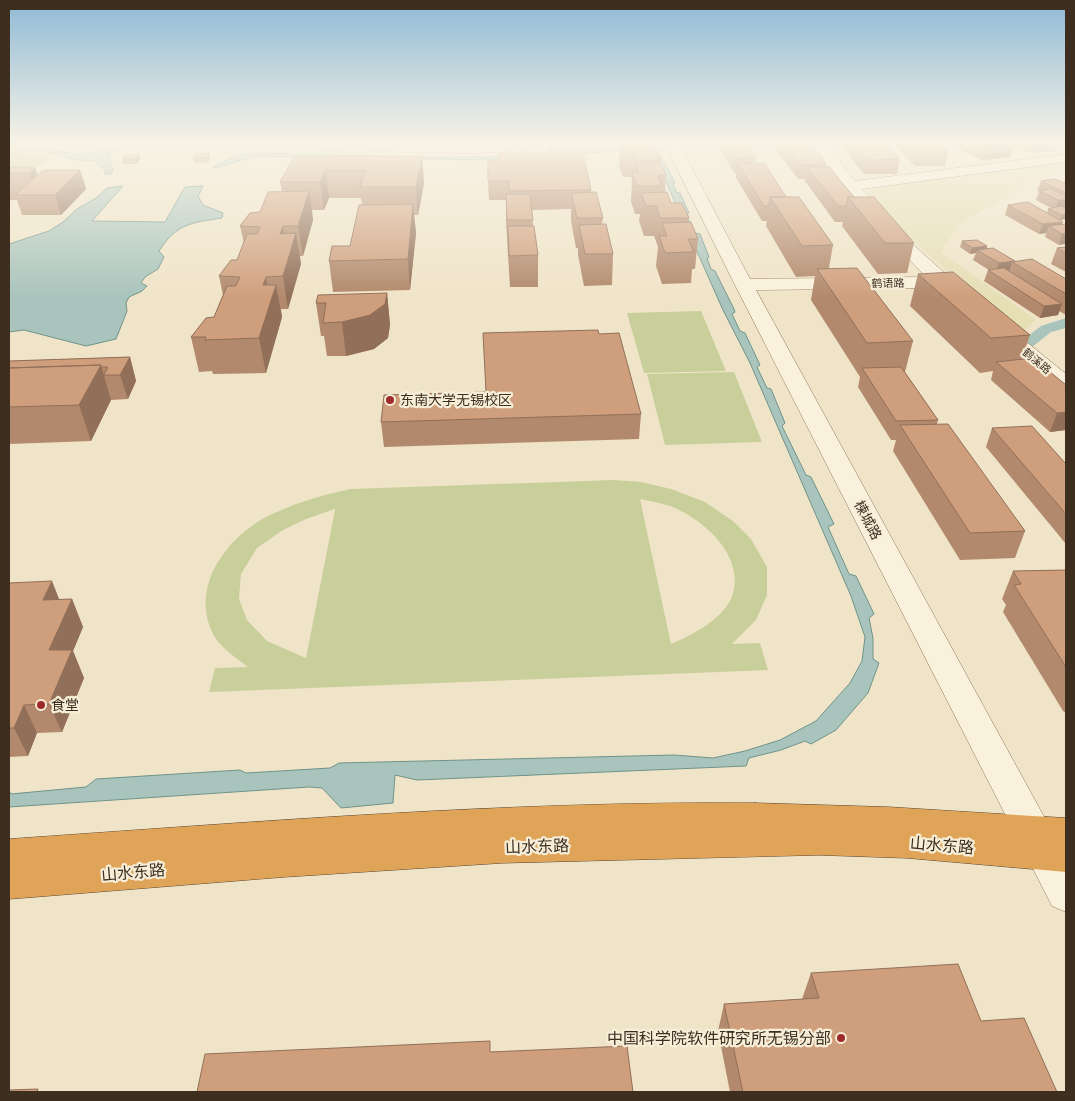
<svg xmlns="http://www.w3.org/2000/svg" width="1075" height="1101" viewBox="0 0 1075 1101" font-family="'Crimson Pro','Noto Sans SC',serif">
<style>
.farmland{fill:#e6deb5}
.green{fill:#c9cf9b;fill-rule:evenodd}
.water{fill:#a9c4bc;stroke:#6f938a}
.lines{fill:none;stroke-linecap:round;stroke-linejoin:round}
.canal{fill:#a9c4bc;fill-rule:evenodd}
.minor-casing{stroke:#8d765c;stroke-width:1}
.highway-casing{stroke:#5b4430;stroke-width:1}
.minor{fill:#faf1dc;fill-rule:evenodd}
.highway{fill:#e0a458;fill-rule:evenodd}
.wall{fill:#b2896c}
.shaded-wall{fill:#916f58}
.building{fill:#cf9f7d;stroke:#916f58}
.poi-dot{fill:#9e2a2b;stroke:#f7eed8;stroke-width:2}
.labels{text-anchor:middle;stroke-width:4.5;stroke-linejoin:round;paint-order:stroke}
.far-street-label{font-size:11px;fill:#3d2e20;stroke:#f7eed8}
.poi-label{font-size:14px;fill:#3d2e20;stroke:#f7eed8;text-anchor:start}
.street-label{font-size:14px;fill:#3d2e20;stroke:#f7eed8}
.near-street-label{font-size:16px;fill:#3d2e20;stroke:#f7eed8}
.near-poi-label{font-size:16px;fill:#3d2e20;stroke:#f7eed8;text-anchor:end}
</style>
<rect width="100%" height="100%" fill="#f0e4c8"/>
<!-- farmland -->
<path class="farmland" d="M1066 162V171L1054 173 1011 194 960 224 941 252 1036 320 1020 334 911 239 867 192 881 186Z"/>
<!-- green -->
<path class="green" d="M9 152 49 155 46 163 13 173 9 182Z
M701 311 726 371 644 373 627 313Z
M734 372 762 442 665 445 647 374Z
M614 480 641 482 671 489 705 502 733 521 751 539 767 567V595L756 620 732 644 760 643 768 670 209 692 215 668 248 667C235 657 219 647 212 632 191 587 225 540 264 518 292 504 321 495 351 489ZM640 499C650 501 661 503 670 506 704 519 748 558 731 599 720 621 692 635 671 644ZM335 509V510L306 658 267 641 247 620 239 599 241 574 257 548 283 530 306 519Z"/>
<!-- water -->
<path class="water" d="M9 147 47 149 76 154 96 152 103 149H116L109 157 113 170 111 174H105V170L94 161 71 159 54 153 9 149Z
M628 147 661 156 675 183 673 184 676 192 680 193 689 213 686 214 695 233 700 234 709 257 707 258 711 269 715 271 734 309 735 312 732 314 740 331 745 333 760 365 757 367 767 388 771 389 785 423 782 426 806 475 811 477 834 524 828 527 849 574 856 576 874 614 869 618 873 638V659L879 663 868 693 836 730 811 744 805 741 781 750 749 758 746 766 417 780 395 775 393 803 341 808 322 788 309 787 9 807V791L11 794 86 787 96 779 240 770 246 773 330 768 339 763 674 755 713 758 745 751 780 740 816 721 850 683 862 661 865 637 851 596 750 363 723 310 654 155 631 150 487 160 255 156 216 168 213 167 240 154 254 153 416 157H489Z
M123 186 92 221 165 222 185 187 203 186 198 196 203 205 223 213 222 218C191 223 177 223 159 251L164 257 158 269 145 277 141 283 147 286 142 291 129 297 126 303 127 311 116 339 86 346 24 330 9 332V244L49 231 63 222 77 209 96 198 107 188Z"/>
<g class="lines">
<!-- canal -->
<path class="canal" d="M1066 318V328L1051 332 1032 347H1020L1018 344 1041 326Z"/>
<!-- minor casing -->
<g class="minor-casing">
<path id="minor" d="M211 144H568L561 148 474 153 218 148Z
M665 144H679L750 279 926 277 862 209 813 144H827L855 181 1066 154V162L862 189 909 241 967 293 969 297 967 301C954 304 947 296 938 288L756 290 1066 857V912L1052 906 735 285Z
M995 320 1002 322 1066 374V391L1058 390 988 330 985 326 988 322Z"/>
</g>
<!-- highway casing -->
<g class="highway-casing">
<path id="highway" d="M755 803 888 807 1066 818V872L907 858 819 855 502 863 284 877 9 899V839C257 822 506 801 755 803Z"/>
</g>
<!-- minor -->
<use href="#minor" class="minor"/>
<!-- highway -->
<use href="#highway" class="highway"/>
</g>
<!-- wall -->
<path class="wall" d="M620 144H644L646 148 661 160V163L666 175 665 192 671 203 689 218 688 222 698 239 695 269H692L691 283 662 284 656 266 658 247 654 236H644L639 221 640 214H635L631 201 632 180 631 177H623L619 166Z
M717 144H747L756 158 755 163 786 197 833 245 829 268 913 341 905 372 938 420 937 424 1025 531 1015 558 960 560 893 451 896 440H891L858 387 860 377 811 300 815 276 796 277 766 226 767 221H762L736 178V173H734Z
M772 144H810L826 164V167L854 197 914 243 907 273 878 274 842 226 843 222H835L805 181V179H798Z
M840 144H886L900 159 897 174H864Z
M894 144H940L948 152 945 166H915Z
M950 144H1057L1055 151 1031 153 1013 145 1010 157 982 160Z
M548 149 591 190V192L603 218 602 225 613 254 612 285 584 286 578 255V248H576L571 221V209L532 210 533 226 538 255V287H510L506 223V200H489L488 181 499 160 548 153Z
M422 156 424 183 418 215H414L416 233 410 290 333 292 329 261 350 246 362 205 361 198H329L324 210H312L313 220 303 256H300L301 264 288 309H281L282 317 266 373 213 374 212 371 199 372 191 337 214 317 223 295 219 276 237 260 244 243 240 226 260 212 282 192 280 182 294 157Z
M193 158H210L207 162 194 163Z
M122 159H140L136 164H123Z
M9 167 38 175 80 170 86 189 61 215H22L17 200H9Z
M1066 178V219L1060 220 1062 225 1066 224 1059 245 1045 237 1046 233 1039 234 1005 215 1008 205 1047 213 1048 209 1051 208 1036 200 1039 191H1037L1041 181 1064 183Z
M962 241 987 246V248L1015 261 1066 279V315L1059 311 1058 315 1040 318 984 281 988 270H989L973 260 976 253 970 254 960 247Z
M1066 247V272L1051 264 1057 248Z
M918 274 1030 335 1022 359 1033 358 1066 430 1050 432 991 380 993 371 980 373 910 306Z
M387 293 390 325 388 338 374 349 346 356H327L324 336H321L316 303Z
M599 334 641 414 639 439 384 447 381 422 486 392Z
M130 357 136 381 128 399 111 400 91 441 9 444V361Z
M992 428 1066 464V544L986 447Z
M1066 570V713L1063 711 1003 612 1006 605 1002 599 1013 571Z
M9 583 60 600 72 599 83 627 73 651 84 678 62 732 37 733 28 756 9 757Z
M811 973 981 1021 1057 1092H730L718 1031 724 1004 802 999Z"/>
<!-- shaded-wall -->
<path class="shaded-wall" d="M1005 144H1013L1010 157 982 160 986 146Z
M1033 144H1057L1055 151 1031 153Z
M209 153 210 158 207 162 206 158Z
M139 155 140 159 136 164 135 159Z
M422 156 424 183 418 215 416 187Z
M35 167 44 194 36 195 29 173Z
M80 170 86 189 61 215 55 195Z
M325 170 329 198 324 210 320 182Z
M309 191 313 220 303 256 298 226Z
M1058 200H1066V209L1055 211Z
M413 204 416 233 410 290 408 259Z
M1066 214V219L1060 220 1062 215Z
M1063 222 1059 232 1049 226 1046 233 1039 234 1043 224Z
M283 226 288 257 280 234Z
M296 233 301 264 288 309 283 276Z
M1066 233V244L1059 245 1062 234Z
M987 246 986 252 977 250 976 253 970 254 972 248Z
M1012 262 1009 273 995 274 999 263Z
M266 277 270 303 276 285 282 317 266 373 259 338 263 285Z
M387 293 390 325 388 338 374 349 346 356 342 322Z
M1062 304 1058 315 1040 318 1044 306Z
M130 357 136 381 128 399 120 375Z
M101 365 111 400 91 441 79 405Z
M1066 412V430L1050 432 1057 413Z
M52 581 63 609 43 600Z
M72 599 83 627 73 651 84 678 62 732 49 704V650Z
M24 705 37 733 28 756 14 728Z"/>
<!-- building -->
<path class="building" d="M622 144H644L646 148H656L661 160H636L632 151H624Z
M727 144H747L756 158 736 159Z
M784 144H810L826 164 800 165Z
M854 144H886L900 159 867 160Z
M910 144H940L948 152H918Z
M982 144H1005L986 146Z
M548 149H582L591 190 509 191V181H488V161L499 160V153H549Z
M209 153 206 158H193L196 154Z
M126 155H139L135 159H122Z
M422 156 416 187H360L366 170H325L320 182H280L294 157Z
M636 163H661L666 175 658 176 662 186H637L632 173H639Z
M764 163 786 197H770L769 206H764L738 164Z
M9 167H35L29 173H9Z
M807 167H829L854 197H848L846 206H838Z
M43 170H80L55 195H15Z
M1055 179 1066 184V193L1041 181Z
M1051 189 1066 196V200H1058L1039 191Z
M309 191 298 226H283L280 234 296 233 283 276 266 277 263 285H276L259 338 205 340 206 337H191L206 318 214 317 227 286H236L240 277 219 276 231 260H237L247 234H257L260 227 240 226 250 213 260 212 268 192Z
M596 192 603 218H577L571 193Z
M667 192 671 203H682L689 218H660L656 206H646L641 193Z
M506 194H530L533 220H507Z
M770 197H799L833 245 802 246Z
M848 197H874L914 243H885Z
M1028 202 1063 222 1043 224 1008 205Z
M413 204 408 259 329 261 332 246H350L359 205Z
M1061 206 1066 208V214L1062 215 1048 209Z
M691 222 698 239H688L694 252 665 253 659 236H667L662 223Z
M606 224 613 254H585L579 225Z
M1066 224V233L1062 234 1049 226Z
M508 226H534L538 255 509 256Z
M977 240 987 246 972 248 962 241Z
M1066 247V253L1057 248Z
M993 248 1015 261 999 263 977 250Z
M1032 259 1066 279V294L1012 262Z
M857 268 913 341 867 343 817 269Z
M1004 268 1062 304 1044 306 988 270Z
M953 272 1030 335 991 338 918 274Z
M387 293 385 304 370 315 342 322 323 323 326 303H316L318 295Z
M598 330 599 334 619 333 641 414 381 422 384 395 486 392 483 333Z
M130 357 120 375H104L108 367H101V365L9 368V361Z
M1033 358 1066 385V412L1057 413 996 362Z
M101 365 79 405 9 407V368Z
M901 367 938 420 896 421 862 368Z
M948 424 1025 531 970 533 900 425Z
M1032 426 1066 464V514L992 428Z
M1066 570V667L1014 585 1021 584 1013 571Z
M52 581 43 600 72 599 49 650H72L49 704 24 705 14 728H9V583Z
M958 964 981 1021 1024 1018 1057 1092H743L724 1004 819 998 811 973Z
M490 1041V1052L627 1046 633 1092H197L205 1054Z
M38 1089 37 1092H9V1090Z"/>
<!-- sky -->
<linearGradient id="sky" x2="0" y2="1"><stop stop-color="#8fbad6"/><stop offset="0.48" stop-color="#f8f3e6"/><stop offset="1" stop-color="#f8f3e6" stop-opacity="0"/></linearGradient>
<rect width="1075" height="298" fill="url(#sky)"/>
<!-- markers -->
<g class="poi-dot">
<circle cx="390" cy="400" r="5"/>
<circle cx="41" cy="705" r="5"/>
<circle cx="841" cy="1038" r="5"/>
</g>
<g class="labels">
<!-- far-street labels -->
<g class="far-street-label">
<text transform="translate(888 283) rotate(-1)" y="4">鹤语路</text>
<text transform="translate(1037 361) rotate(40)" y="4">鹤溪路</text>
</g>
<!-- poi labels -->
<g class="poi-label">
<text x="400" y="405">东南大学无锡校区</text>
<text x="51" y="710">食堂</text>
</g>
<!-- street labels -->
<g class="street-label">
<text transform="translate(868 520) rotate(62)" y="5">楝城路</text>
</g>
<!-- near-street labels -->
<g class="near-street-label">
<text transform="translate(942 845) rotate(5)" y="6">山水东路</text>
<text transform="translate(537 846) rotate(-2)" y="6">山水东路</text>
<text transform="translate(133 872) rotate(-5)" y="6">山水东路</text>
</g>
<!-- near-poi labels -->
<g class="near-poi-label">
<text x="831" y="1044">中国科学院软件研究所无锡分部</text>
</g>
</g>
<!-- border -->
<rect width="1075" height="1101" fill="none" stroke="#3d2e20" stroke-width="20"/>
</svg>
